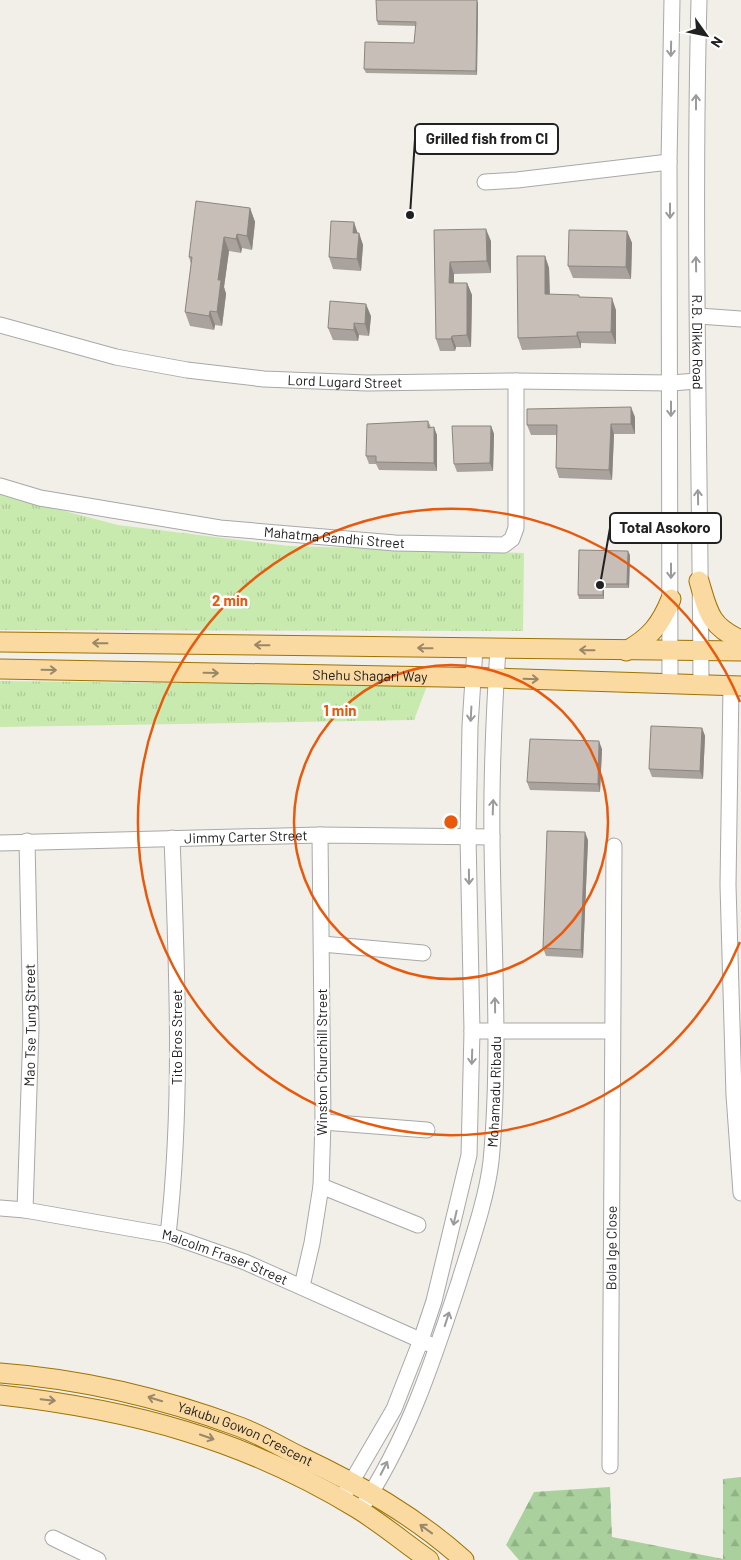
<svg xmlns="http://www.w3.org/2000/svg" width="741" height="1560" viewBox="0 0 741 1560" font-family="Barlow,sans-serif">
<style>
.grass{fill:url(#grass-tufts)}
.forest{fill:url(#forest-firs)}
.lines{fill:none;stroke-linecap:round;stroke-linejoin:round}
.minor-casing{stroke:#a8a8a8;stroke-width:17}
.major-casing{stroke:#9d7301;stroke-width:21}
.minor{stroke:#fff;stroke-width:15}
.major{stroke:#fbdaa2;stroke-width:19}
.wall{fill:#aaa39d}
.shaded-wall{fill:#8b8580}
.building{fill:#c6beb7;stroke:#8b8580}
.oneway{stroke:#9b9b9b}
.oneway2{stroke:#998768}
.ring{fill:none;stroke:#e8590c;stroke-width:2.5}
.labels{text-anchor:middle;stroke-width:5;stroke-linejoin:round;paint-order:stroke}
.street-label{font-size:14px;fill:#212121;stroke:#fff}
.centre{fill:#e8590c;stroke:#fff;stroke-width:2.5}
.ring-label{font-size:15px;text-anchor:middle;font-weight:bold;fill:#e8590c;stroke:#fff;stroke-width:5;stroke-linejoin:round;paint-order:stroke}
.leader{fill:none;stroke:#212121;stroke-width:2}
.callout-dot{fill:#212121;stroke:#fff;stroke-width:2}
.callout{fill:#fff;stroke:#212121;stroke-width:2}
.callout-label{font-size:15px;text-anchor:middle;font-weight:bold;fill:#212121}
</style>
<defs>
<pattern id="grass-tufts" width="24" height="20" patternUnits="userSpaceOnUse" patternTransform="scale(1.25)"><rect width="24" height="20" fill="#c8eaaf"/><path d="M3 7l-1-3M5 7V3M7 7l1-3M15 17l-1-3M17 17v-4M19 17l1-3" fill="none" stroke="#acc896"/></pattern>
<pattern id="forest-firs" width="22" height="20" patternUnits="userSpaceOnUse" patternTransform="scale(1.25)"><rect width="22" height="20" fill="#a9d09d"/><path d="M5 1l3.5 6h-7zM16 11l3.5 6h-7z" fill="#91b287"/></pattern>
</defs>
<rect width="100%" height="100%" fill="#f1efe8"/>
<!-- grass -->
<path class="grass" d="M0 494 118 525 289 546 524 553 523 631 0 630Z
M0 681 427 686 414 720 0 727Z"/>
<!-- forest -->
<path class="forest" d="M741 1477V1560H519L506 1545 534 1492 610 1487 612 1537 723 1559V1479Z"/>
<g class="lines">
<!-- minor casing -->
<g class="minor-casing">
<g id="minor">
<path id="s1" d="M699 0C693 229 700 457 701 685"/>
<path d="M485 182 517 180 669 162"/>
<path d="M699 316 741 319"/>
<path id="s2" d="M0 325 116 357 187 370 264 379 367 383 516 381 671 383 697 381"/>
<path id="s3" d="M0 486 40 498 220 528 395 543 504 545 512 539 516 528V381"/>
<path d="M670 684 669 162 672 0"/>
<path d="M731 686 728 885 734 1095 741 1193"/>
<path id="s4" d="M0 843 320 835 492 837"/>
<path d="M322 944 423 953"/>
<path d="M472 1031H612"/>
<path d="M323 1122 427 1130"/>
<path d="M321 1186 418 1225"/>
<path id="s5" d="M0 1208 25 1210 168 1235 245 1262 429 1344"/>
<path id="s6" d="M25 1210 31 1028 27 841"/>
<path d="M168 1235C183 1103 177 970 172 838"/>
<path d="M302 1286 312 1243 321 1186 323 1122 320 835"/>
<path id="s7" d="M610 1466 614 846"/>
<path d="M341 1500 394 1409 421 1340 434 1301 469 1155 472 1031 468 836 470 726 475 648"/>
<path id="s8" d="M360 1510C407 1441 433 1361 459 1282 470 1246 487 1198 491 1161 501 1056 493 946 492 840 491 776 494 712 498 648"/>
<path d="M53 1538 98 1560"/>
</g>
</g>
<!-- major casing -->
<g class="major-casing">
<g id="major">
<path d="M699 581C708 611 709 626 741 640"/>
<path d="M0 642 741 651"/>
<path d="M626 651C650 638 661 624 671 599"/>
<path id="s9" d="M0 669 496 678 741 686"/>
<path id="s10" d="M0 1373C82 1379 162 1398 240 1427 261 1435 281 1447 301 1457 360 1485 415 1516 464 1560"/>
<path d="M0 1395C133 1410 243 1439 358 1509 382 1524 405 1543 429 1560"/>
</g>
</g>
<!-- minor -->
<use href="#minor" class="minor"/>
<!-- major -->
<use href="#major" class="major"/>
</g>
<!-- wall -->
<path class="wall" d="M477 0 478 4 477 75 366 73 364 69 414 43 416 26 378 25 377 21Z
M250 208 255 222 252 250 242 248 241 253 229 251 224 287 226 294 222 326 215 325 214 330 190 326 185 312 191 264 189 257Z
M434 230 491 241V273L454 274V283H467L472 295 471 347H456L455 351H440L436 339Z
M627 231 632 243 631 279 573 278 568 266Z
M358 233H359L363 245 361 271 333 269 329 257Z
M545 256 549 268 550 295H579V297L616 310V344L581 343V348L522 350 518 338Z
M371 316 369 336 359 335 358 341 333 340 328 328Z
M635 417V434H614L612 480 559 478 556 468V435H531L527 425Z
M428 421 431 427 437 435V471L379 470 376 464H369L366 456Z
M491 426 494 434 493 471 457 472 454 464Z
M630 555 629 588H604V599H579L578 595Z
M702 728 705 736 703 779 652 777 649 769Z
M602 749 600 792 530 790 527 782Z
M588 840 583 958 546 956 543 948Z"/>
<!-- shaded-wall -->
<path class="shaded-wall" d="M477 0 478 4 477 75 476 71Z
M250 208 255 222 252 250 247 236Z
M354 222 358 234 353 233Z
M486 229 491 241V273L487 261Z
M627 231 632 243 631 279 626 267Z
M359 233 363 245 361 271 357 259Z
M237 234 242 248 241 253 236 239Z
M224 237 229 251 224 287 226 294 222 326 217 312 218 280Z
M545 256 549 268 550 306 545 294Z
M450 262 454 274V295L449 283Z
M467 283 472 295 471 347 467 335Z
M612 298 616 310V344L611 332Z
M366 304 371 316 369 336 365 324Z
M210 311 215 325 214 330 209 316Z
M354 323 359 335 358 341 354 330Z
M577 332 581 343V348L577 336Z
M452 336 456 347 455 351 451 339Z
M631 407 635 417V434L631 424Z
M611 424 614 434 612 480 609 470Z
M491 426 494 434 493 471 490 463Z
M434 427 437 435V471L434 463Z
M628 551 630 555 629 588 627 584Z
M603 584 604 588V599L603 595Z
M702 728 705 736 703 779 700 771Z
M599 741 602 749 600 792 598 784Z
M585 832 588 840 583 958 581 950Z"/>
<!-- building -->
<path class="building" d="M376 0H477L476 71 364 69 365 42 414 43 416 22 377 21Z
M196 201 250 208 247 236 237 234 236 239 224 237 218 280H221L217 312 210 311 209 316 185 312 192 257H189Z
M331 221 354 222 353 233H359L357 259 329 257Z
M486 229 487 261 450 262 449 283H467V335L452 336 451 339H436L434 230Z
M569 230 627 231 626 267 568 266Z
M517 256H545V294L579 295V297L612 298 611 332H577V336L518 338Z
M330 301 366 304 365 324 354 323V330L328 328Z
M631 407V424H611L609 470 556 468 557 425H527V409Z
M428 421V428L434 427V463L376 462V456H366L367 424Z
M452 426H491L490 463 454 464Z
M579 550 628 551 627 584H603V595H578Z
M651 726 702 728 700 771 649 769Z
M530 739 599 741 598 784 527 782Z
M547 831 585 832 581 950 543 948Z"/>
<!-- one-way arrows -->
<defs><path id="oneway-shaft" d="M-6 0H5M1.5-3L5.5 0L1.5 3" fill="none" stroke-width="1.6" stroke-linecap="round" stroke-linejoin="round" transform="scale(1.25)"/></defs>
<g class="oneway">
<use href="#oneway-shaft" transform="translate(671 49) rotate(91)"/>
<use href="#oneway-shaft" transform="translate(696 102) rotate(-90)"/>
<use href="#oneway-shaft" transform="translate(670 211) rotate(90)"/>
<use href="#oneway-shaft" transform="translate(696 264) rotate(-91)"/>
<use href="#oneway-shaft" transform="translate(671 409) rotate(90)"/>
<use href="#oneway-shaft" transform="translate(698 497) rotate(-91)"/>
<use href="#oneway-shaft" transform="translate(671 571) rotate(90)"/>
<use href="#oneway-shaft" transform="translate(471 714) rotate(93)"/>
<use href="#oneway-shaft" transform="translate(493 807) rotate(-88)"/>
<use href="#oneway-shaft" transform="translate(469 877) rotate(89)"/>
<use href="#oneway-shaft" transform="translate(495 1005) rotate(-91)"/>
<use href="#oneway-shaft" transform="translate(472 1057) rotate(92)"/>
<use href="#oneway-shaft" transform="translate(455 1218) rotate(103)"/>
<use href="#oneway-shaft" transform="translate(447 1319) rotate(-72)"/>
<use href="#oneway-shaft" transform="translate(384 1468) rotate(-63)"/>
</g>
<g class="oneway2">
<use href="#oneway-shaft" transform="translate(100 643) rotate(-179)"/>
<use href="#oneway-shaft" transform="translate(262 645) rotate(-179)"/>
<use href="#oneway-shaft" transform="translate(425 648) rotate(-179)"/>
<use href="#oneway-shaft" transform="translate(587 650) rotate(-179)"/>
<use href="#oneway-shaft" transform="translate(49 670) rotate(1)"/>
<use href="#oneway-shaft" transform="translate(211 673) rotate(1)"/>
<use href="#oneway-shaft" transform="translate(531 679) rotate(2)"/>
<use href="#oneway-shaft" transform="translate(155 1399) rotate(-163)"/>
<use href="#oneway-shaft" transform="translate(48 1400) rotate(6)"/>
<use href="#oneway-shaft" transform="translate(207 1437) rotate(19)"/>
<use href="#oneway-shaft" transform="translate(426 1529) rotate(-144)"/>
</g>
<!-- distance rings -->
<g class="ring">
<circle cx="451" cy="822" r="157"/>
<path d="M740 942A313 313 0 1 1 740 702"/>
</g>
<g class="labels">
<!-- street labels -->
<g class="street-label">
<text dy="5" stroke="none"><textPath href="#s1" startOffset="342">R.B. Dikko Road</textPath></text>
<text dy="5" stroke="none"><textPath href="#s2" startOffset="351">Lord Lugard Street</textPath></text>
<text dy="5" stroke="none"><textPath href="#s3" startOffset="339">Mahatma Gandhi Street</textPath></text>
<text dy="5" stroke="none"><textPath href="#s9" startOffset="370">Shehu Shagari Way</textPath></text>
<text dy="5" stroke="none"><textPath href="#s4" startOffset="246">Jimmy Carter Street</textPath></text>
<text dy="5" stroke="none"><textPath href="#s6" startOffset="185">Mao Tse Tung Street</textPath></text>
<text transform="translate(177 1037) rotate(-90)" y="5">Tito Bros Street</text>
<text transform="translate(322 1062) rotate(-90)" y="5">Winston Churchill Street</text>
<text dy="5" stroke="none"><textPath href="#s8" startOffset="444">Mohamadu Ribadu</textPath></text>
<text dy="5" stroke="none"><textPath href="#s7" startOffset="218">Bola Ige Close</textPath></text>
<text dy="5" stroke="none"><textPath href="#s5" startOffset="231">Malcolm Fraser Street</textPath></text>
<text dy="5" stroke="none"><textPath href="#s10" startOffset="254">Yakubu Gowon Crescent</textPath></text>
</g>
</g>
<circle cx="451" cy="822" r="8" class="centre"/>
<g class="ring-label">
<text x="230" y="606">2 min</text>
<text x="340" y="716">1 min</text>
</g>
<!-- callouts -->
<path class="leader" d="M410 215L415 139M600 585L610 528"/>
<g class="callout-dot">
<circle cx="410" cy="215" r="5"/>
<circle cx="600" cy="585" r="5"/>
</g>
<g class="callout">
<rect x="415" y="124" width="143" height="30" rx="5"/>
<rect x="610" y="513" width="111" height="30" rx="5"/>
</g>
<g class="callout-label">
<text x="487" y="144">Grilled fish from CI</text>
<text x="665" y="533">Total Asokoro</text>
</g>
<!-- north arrow -->
<g transform="translate(706 35) rotate(123)" stroke="#ffffff" stroke-width="4" paint-order="stroke">
<path d="M0-4L9 19L0 12L-9 19Z" fill="#212121"/>
<text y="-8" font-size="14" font-weight="bold" text-anchor="middle" fill="#212121">N</text>
</g>
</svg>
